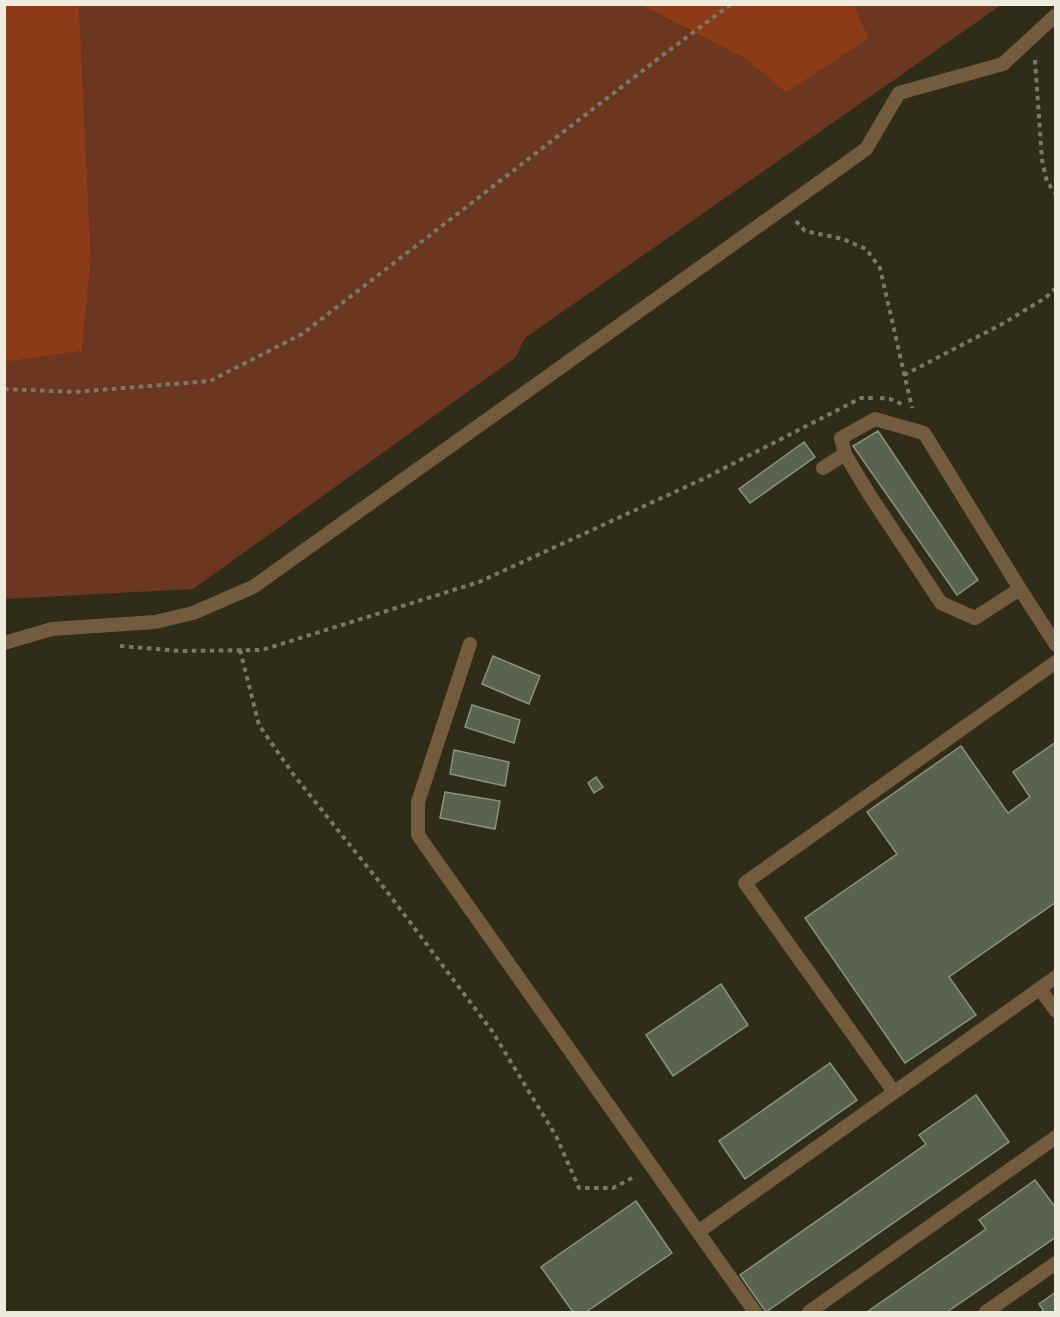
<svg xmlns="http://www.w3.org/2000/svg" width="1060" height="1317" viewBox="0 0 1060 1317" font-family="Ubuntu,sans-serif">
<style>
.green{fill:#6b3720}
.forest{fill:#8b3c16}
.building{fill:#59634f;stroke:#89937d;stroke-width:1.5}
.lines{fill:none;stroke-linecap:round;stroke-linejoin:round}
.path{stroke:#7a7867;stroke-width:4;stroke-dasharray:4.5 4.5;stroke-linecap:butt}
.service{stroke:#735b3e;stroke-width:14}
</style>
<rect width="100%" height="100%" fill="#2f2c18"/>
<!-- green -->
<path class="green" d="M79 5H641L746 59 786 93 869 38 854 5H1001L525 338 515 358 193 589 5 599V362L82 351 91 257Z"/>
<!-- forest -->
<path class="forest" d="M5 4 79 5 91 258 82 351 5 362Z
M641 5H854L869 38 786 93 746 59Z"/>
<!-- building -->
<path class="building" d="M878 431 978 580 957 595 853 446Z
M804 442 815 457 750 503 739 489Z
M493 656 540 676 529 704 482 684Z
M472 705 520 720 514 743 465 727Z
M1056 742V902L949 977 976 1015 905 1063 805 918 897 854 867 812 961 746 1008 813 1030 797 1013 772Z
M454 750 509 762 505 786 450 774Z
M596 777 603 787 594 793 588 783Z
M445 792 500 801 495 829 440 818Z
M721 984 748 1025 673 1076 646 1035Z
M830 1063 857 1100 745 1179 719 1141Z
M976 1095 1009 1142 766 1312 740 1275 926 1144 919 1135Z
M1035 1180 1056 1208V1237L947 1312H867L986 1229 979 1220Z
M636 1201 672 1253 586 1312H573L541 1267Z
M1056 1292V1312H1044L1039 1304Z"/>
<g class="lines">
<!-- path -->
<path class="path" d="M1035 60 1042 160 1047 182 1056 194
M796 221 805 231 843 239 866 249 880 268 912 408
M904 375 1004 323 1045 298 1056 288
M4 389 75 392 210 381 302 334 659 58 731 4
M880 398 890 399 904 405
M120 646 180 651 262 650 479 582 705 478 861 398H873
M240 650 259 725 293 774 385 889 492 1031 556 1136 579 1188H613L636 1176"/>
<!-- service -->
<path class="service" d="M823 468 845 454
M1020 589 975 618 941 603 869 494 845 454 841 438 875 419 924 433 1020 589 1056 645
M4 643 52 629 155 622 193 613 253 587 866 149 899 93 1003 64 1056 15
M470 644 418 802V835L698 1232
M1040 989 1056 1011
M894 1092 745 883 1056 662
M755 1312 698 1232 1056 977
M809 1312 1056 1137
M986 1312 1056 1263"/>
</g>
<!-- border -->
<rect width="1060" height="1317" fill="none" stroke="#ecebde" stroke-width="12"/>
</svg>
